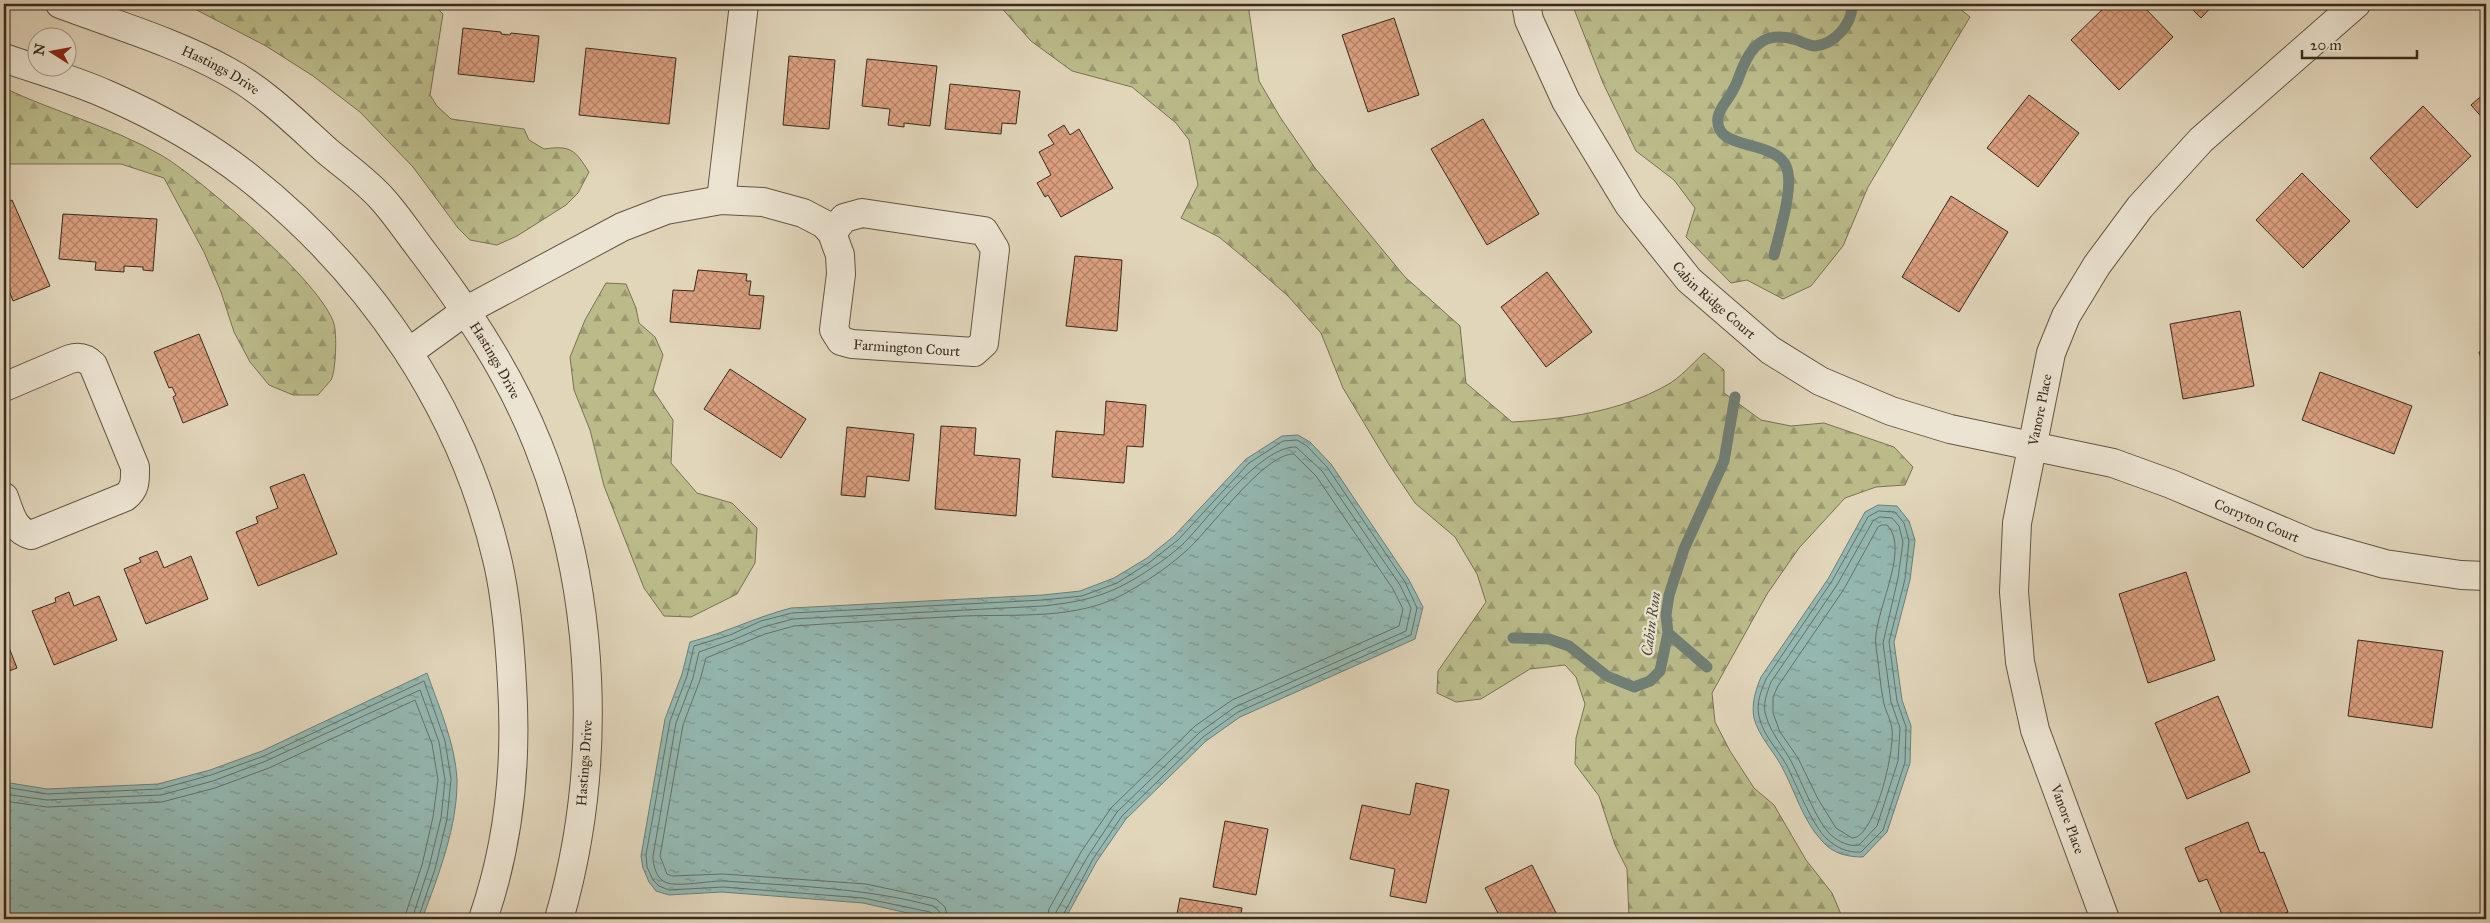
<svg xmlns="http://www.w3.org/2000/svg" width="2490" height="923" viewBox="0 0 2490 923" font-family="'IM FELL Great Primer',serif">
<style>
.forest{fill:url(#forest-firs);stroke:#7a7254}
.water{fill:url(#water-ripples);stroke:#707f76}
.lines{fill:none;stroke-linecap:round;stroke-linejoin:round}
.shore{stroke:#667168;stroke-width:1}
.stream{stroke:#707f76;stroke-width:11}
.building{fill:url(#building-cross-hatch);stroke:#392a1d}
.minor-casing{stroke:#635544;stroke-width:30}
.tertiary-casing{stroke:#635544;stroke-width:30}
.minor{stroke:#ece4d2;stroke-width:28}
.tertiary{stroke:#ece4d2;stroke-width:28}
.labels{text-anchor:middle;stroke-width:4.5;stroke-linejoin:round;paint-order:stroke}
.street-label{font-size:14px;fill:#392a1d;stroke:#ece4d2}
.water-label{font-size:15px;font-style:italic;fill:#504e42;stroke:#ece4d2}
</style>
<defs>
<pattern id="forest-firs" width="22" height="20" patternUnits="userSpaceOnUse" patternTransform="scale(1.25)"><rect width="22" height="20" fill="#bbbb8a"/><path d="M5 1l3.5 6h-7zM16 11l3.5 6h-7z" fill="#999870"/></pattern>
<pattern id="water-ripples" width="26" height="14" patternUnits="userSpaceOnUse" patternTransform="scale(1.25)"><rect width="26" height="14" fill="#94b8b2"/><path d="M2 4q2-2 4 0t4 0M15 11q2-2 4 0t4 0" fill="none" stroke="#7a9690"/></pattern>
<pattern id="building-cross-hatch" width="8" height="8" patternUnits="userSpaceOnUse" patternTransform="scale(1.25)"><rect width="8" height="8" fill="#db9f7f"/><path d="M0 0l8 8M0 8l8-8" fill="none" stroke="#b38267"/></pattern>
</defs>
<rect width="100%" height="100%" fill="#e1d5ba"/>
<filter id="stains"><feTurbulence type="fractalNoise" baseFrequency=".004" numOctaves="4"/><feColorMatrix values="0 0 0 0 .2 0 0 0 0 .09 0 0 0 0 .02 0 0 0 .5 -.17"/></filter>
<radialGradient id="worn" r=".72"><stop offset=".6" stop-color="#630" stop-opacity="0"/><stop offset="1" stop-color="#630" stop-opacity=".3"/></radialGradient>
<!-- forest -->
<path class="forest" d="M185 4H433L443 14 430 95 437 106 451 119 524 129 529 140 544 149C571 145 575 150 589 172L578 193 566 205 517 236 497 245 470 240 458 228 413 167 360 112 313 76 266 46Z
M998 4H1248L1259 81 1280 117 1315 168 1405 277 1460 326 1466 383 1512 422C1565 419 1619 412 1667 385 1680 378 1693 363 1704 353L1724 370V393L1761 420 1791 426 1824 423 1894 447 1913 467 1905 485 1876 487 1845 498 1799 548 1767 594 1712 693 1715 722 1730 751 1754 788 1774 805 1806 860 1832 893 1843 919 1629 918 1627 869 1615 845 1599 796 1575 764 1576 738 1585 704 1576 677 1565 665 1530 669 1481 699 1456 702 1437 693 1438 671 1486 602 1477 574 1455 537 1415 503 1388 463 1343 388 1321 333 1288 296 1248 261 1219 237 1181 218 1198 185 1189 140 1176 123 1132 87 1072 71 1031 41Z
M1572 4H1954L1970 17 1868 187 1843 246 1811 286 1783 299 1747 280 1731 283 1686 237 1695 208 1674 180 1636 151 1603 83Z
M4 88C55 112 112 127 161 155 199 177 323 284 334 324 337 334 336 371 331 380 327 385 322 390 318 395H293L269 385 250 362 234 332 221 292 204 252 164 178 121 164H4Z
M606 283 626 284 636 308 639 323 655 337 663 355 653 390 673 420 671 463 697 493 732 503 757 528 755 563 737 594 691 617 664 616 644 588 604 486 590 430 574 390 570 357 585 320Z"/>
<!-- water -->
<path class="water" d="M1298 435 1310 442 1331 464 1409 580 1423 607 1415 639 1240 717 1206 741 1126 819 1097 861 1065 919H934L863 903 722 892 669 895 656 891 649 882 643 868 641 856 665 719 682 674 690 642C725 633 756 617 791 608L1043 595 1080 591 1114 578 1147 558 1174 536 1246 459 1282 436Z
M1878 505 1897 506 1909 521 1915 540 1910 580 1894 642 1902 700 1911 726 1910 763 1887 832 1863 857C1848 857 1833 854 1822 841 1803 821 1795 791 1782 767 1773 750 1759 737 1754 718 1751 704 1756 689 1761 677L1828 579 1865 512Z
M427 673C439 707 455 743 457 779 458 825 438 877 422 919H4V782L47 789 158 784 210 770 262 751Z"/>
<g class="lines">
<!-- shore -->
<path class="shore" d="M1879 511 1895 512 1904 523 1909 541 1905 579 1889 642 1897 701 1906 727 1905 762 1883 830 1861 852C1848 853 1837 848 1827 839 1813 827 1796 784 1787 766 1778 749 1763 736 1759 716 1756 703 1761 691 1766 679L1832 581 1868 517Z
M1880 517 1892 518 1899 526 1903 542 1898 578 1883 643 1891 702 1900 728 1898 761 1877 826 1859 845C1849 847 1839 842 1831 835 1816 821 1802 782 1792 763 1784 747 1771 734 1766 716 1762 705 1767 693 1771 682L1837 585 1873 521Z
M1882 525H1887C1912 550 1871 616 1876 647 1879 666 1880 685 1884 704 1886 712 1891 720 1892 729 1895 749 1875 838 1852 838L1836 828 1818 799 1798 758 1780 732 1773 713V697L1778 686 1844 589 1878 527Z
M4 787 47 794 160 789 211 775 264 756 424 681 445 741 451 779 447 819 435 869 418 919
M4 794 47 800 161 795 213 781 266 761 420 690 439 742 445 780 441 818 429 867 412 919
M4 801 47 807 162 802 215 788 269 768 415 700 432 744 438 780 433 817 422 865 404 919
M935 919 934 915 930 912 863 898 723 887 669 890 659 886 653 880 647 867 646 855 670 721 687 676 694 646 730 635 761 621 792 613 1043 600 1082 596 1117 583 1150 562 1178 540 1249 463 1283 441 1297 440 1307 446 1327 467 1405 582 1417 608 1411 635 1238 712 1203 737 1122 816 1093 859 1061 919
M941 919 939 911 933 906C866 888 795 886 725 881 711 880 677 888 665 882 656 878 653 865 653 856L676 723 693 678 699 652 733 640 763 627 793 619 1043 606C1089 601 1114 594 1153 567 1163 561 1174 552 1183 544 1208 519 1260 446 1296 447L1322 471 1400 585 1411 608 1406 631 1235 707 1200 732 1117 812 1088 856 1056 912 1055 919
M948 919 945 907 936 899 866 884 723 874 672 876 667 874 660 856 683 725 700 680 706 658 765 634 794 626C851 622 908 619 964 616 1016 614 1077 620 1124 594 1146 582 1167 568 1186 551 1210 530 1264 453 1294 454L1316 476 1393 589 1403 609 1399 626 1232 700 1195 726 1111 808 1081 852 1049 909 1047 919"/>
<!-- stream -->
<path class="stream" d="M1774 255C1779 234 1795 185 1786 166 1773 138 1713 152 1718 117 1720 107 1729 99 1733 90 1737 84 1739 76 1742 69 1753 42 1768 31 1797 40 1802 42 1810 46 1815 46 1835 44 1853 23 1852 4
M1668 633 1707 667
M1513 638 1549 639 1569 646 1607 676 1634 687 1650 681 1660 671 1668 633 1666 615 1669 595 1684 549 1724 461 1735 397"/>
</g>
<!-- building -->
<path class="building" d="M2108 4H2141L2173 37 2119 90 2071 40Z
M2187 4H2214L2201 18Z
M1394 18 1419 95 1368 112 1342 35Z
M463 28 501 32V34L510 35 511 33 539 36 534 82 458 74Z
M586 48 676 58 669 124 579 115Z
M789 56 835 60 829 129 783 125Z
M867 59 937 66 930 126 904 123V127L888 125 890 109 862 106Z
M950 84 1020 91 1016 124 1002 123 1001 134 945 129Z
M2486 92V122L2471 105Z
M2029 95 2079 133 2038 187 1987 148Z
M2423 106 2471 156 2417 208 2370 158Z
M1483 119 1539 214 1487 245 1431 149Z
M1064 125 1070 135 1079 129 1113 188 1061 217 1048 195 1045 197 1037 183 1051 175 1039 152 1054 144 1048 135Z
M2302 173 2350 221 2303 268 2256 220Z
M1951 196 2008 232 1959 312 1902 277Z
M12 200 50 286 13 301 8 288 4 290V204Z
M63 214 157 219 153 271 143 270V267L124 266V272L95 270 96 262 59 259Z
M1075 256 1122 260 1117 331 1066 326Z
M698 270 747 274 746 281H751L749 295 764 296 760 329 670 322 673 290 694 291Z
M1547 272 1592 332 1546 367 1501 307Z
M2240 311 2254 386 2183 399 2170 324Z
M199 334 228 405 183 423 173 397 176 395 172 387 169 388 154 352Z
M2486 350V375L2479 352Z
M730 369 806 419 781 458 704 409Z
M2320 372 2412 406 2394 454 2302 420Z
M1106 401 1146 405 1143 447 1127 446 1124 483 1052 477 1056 431 1104 435Z
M941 426 976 428 974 455 1020 459 1016 516 935 509Z
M847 427 914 434 909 481 867 476 865 497 841 495Z
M304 474 337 554 258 586 236 532 258 523 256 517 278 508 270 487Z
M157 551 164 568 191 556 208 599 146 624 124 569 141 562 139 558Z
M2186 572 2215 660 2148 683 2119 594Z
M69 592 74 606 99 596 117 640 54 665 32 611 56 602 55 598Z
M4 635 17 668 4 673Z
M2358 640 2443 651 2432 728 2348 716Z
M2218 696 2250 772 2187 799 2155 723Z
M1416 783 1449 790 1426 903 1390 896 1395 869 1350 859 1362 805 1410 815Z
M1225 821 1268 829 1256 895 1213 887Z
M2248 822 2260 853 2264 852 2288 912 2270 919H2224L2207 879 2199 882 2185 848Z
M1532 865 1559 919H1501L1485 888Z
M1180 898 1242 908 1240 919H1176Z"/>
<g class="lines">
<!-- minor casing -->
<g class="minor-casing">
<g id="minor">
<path id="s1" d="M1526 4 1529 20 1566 101 1629 205 1689 280 1770 350 1820 381 1891 411 1950 429 2113 463 2171 484 2310 543 2385 564 2461 575 2486 576"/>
<path d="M721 200 744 4"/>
<path id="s2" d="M409 352 467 310 622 227 666 210 721 200 763 202 803 213 824 224 832 233 840 255 841 274 834 330 841 341 852 344 974 352 984 343 995 249 984 231 862 213 844 218 832 233"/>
<path d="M4 387 70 359C80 356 86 358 93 365L135 467C135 480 136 489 125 497L31 535C13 530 10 513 4 497"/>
<path id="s3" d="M2105 919 2035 730 2020 662 2014 592 2017 523 2051 353 2066 316 2097 265 2140 207 2201 140 2356 4"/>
</g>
</g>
<!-- tertiary casing -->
<g class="tertiary-casing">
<g id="tertiary">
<path id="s4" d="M60 4C116 25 175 42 227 71 264 91 296 123 327 151 346 167 368 182 384 201 398 217 410 235 423 252 469 313 510 374 538 445 597 593 603 767 559 919"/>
<path d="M4 58C38 70 75 80 108 95 156 116 205 143 247 176 370 273 463 409 498 563 507 603 510 644 512 684 517 764 509 844 483 919"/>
</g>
</g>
<!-- minor -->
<use href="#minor" class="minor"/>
<!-- tertiary -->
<use href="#tertiary" class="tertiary"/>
</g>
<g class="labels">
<!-- street labels -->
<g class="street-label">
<text dy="5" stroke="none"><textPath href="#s4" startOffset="174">Hastings Drive</textPath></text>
<text dy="5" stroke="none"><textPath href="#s1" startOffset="355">Cabin Ridge Court</textPath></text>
<text dy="5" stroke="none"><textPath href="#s2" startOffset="648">Farmington Court</textPath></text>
<text dy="5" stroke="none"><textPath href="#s4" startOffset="579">Hastings Drive</textPath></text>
<text dy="5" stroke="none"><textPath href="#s3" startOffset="526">Vanore Place</textPath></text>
<text dy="5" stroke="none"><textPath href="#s1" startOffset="949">Corryton Court</textPath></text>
<text transform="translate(584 763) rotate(-86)" y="5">Hastings Drive</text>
<text transform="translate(2068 819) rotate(70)" y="5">Vanore Place</text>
</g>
<!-- water labels -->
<g class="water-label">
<text transform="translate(1651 624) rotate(-82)" y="5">Cabin Run</text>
</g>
</g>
<!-- margin -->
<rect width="2490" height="923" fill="none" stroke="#e1d5ba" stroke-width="20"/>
<rect x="5" y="5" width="2480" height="913" fill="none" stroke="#392a1d" stroke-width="2.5"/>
<rect x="10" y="10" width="2470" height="903" fill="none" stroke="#392a1d"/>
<!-- north arrow -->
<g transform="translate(52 52) rotate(281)"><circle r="24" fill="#ece4d2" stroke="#a49a8a"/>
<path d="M0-4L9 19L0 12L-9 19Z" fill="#8f2418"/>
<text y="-8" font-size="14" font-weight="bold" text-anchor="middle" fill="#392a1d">N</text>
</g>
<!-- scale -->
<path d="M2302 50v8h115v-8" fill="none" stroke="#392a1d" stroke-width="2.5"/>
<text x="2310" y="50" font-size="15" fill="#392a1d" stroke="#ece4d2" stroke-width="4" paint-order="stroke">20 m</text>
<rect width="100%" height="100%" filter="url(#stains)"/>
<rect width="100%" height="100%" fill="url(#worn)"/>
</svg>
